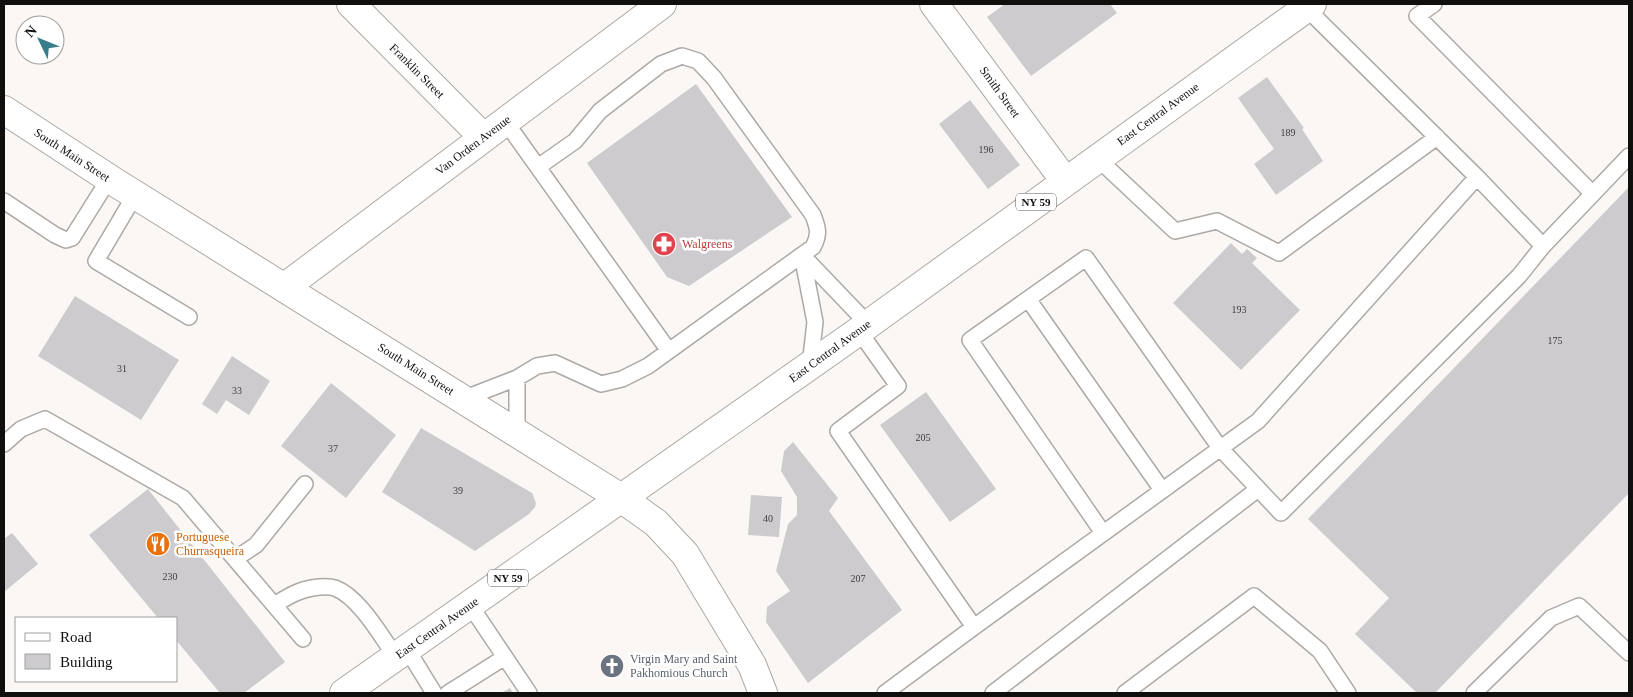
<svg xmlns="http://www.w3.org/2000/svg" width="1633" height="697" viewBox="0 0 1633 697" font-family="Georgia,serif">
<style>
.building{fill:#cecbcf}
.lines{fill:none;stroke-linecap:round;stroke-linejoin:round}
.service-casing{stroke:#ada9a6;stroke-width:18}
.minor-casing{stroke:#ada9a6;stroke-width:30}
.secondary-casing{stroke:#ada9a6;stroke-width:30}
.primary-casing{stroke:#ada9a6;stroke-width:30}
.service{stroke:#fff;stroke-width:15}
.minor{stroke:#fff;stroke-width:28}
.secondary{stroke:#fff;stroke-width:28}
.primary{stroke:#fff;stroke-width:28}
.labels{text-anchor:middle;stroke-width:5;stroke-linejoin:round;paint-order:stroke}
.number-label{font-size:10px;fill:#403e3e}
.shield{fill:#fff;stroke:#585756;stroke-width:1}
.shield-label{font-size:11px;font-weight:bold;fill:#100f0e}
.street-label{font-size:12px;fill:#100f0e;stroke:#fff}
.health-label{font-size:12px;fill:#be3a42;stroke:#fff;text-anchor:start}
.food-label{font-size:12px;fill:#c56008;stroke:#fff;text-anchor:start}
.worship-label{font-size:12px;fill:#5b616d;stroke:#fff;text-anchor:start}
</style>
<rect width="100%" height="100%" fill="#fbf7f4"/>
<!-- building -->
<path class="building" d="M1005 4H1110L1117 13 1031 76 987 17Z
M1267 77 1304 128 1302 129 1323 161 1276 195 1254 164 1274 149 1238 98Z
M696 84 792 217 689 286 667 277 587 163Z
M970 100 1020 165 988 189 939 124Z
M1629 187V493L1435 693H1417L1355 634 1389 598 1308 519Z
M1231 243 1242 254 1247 249 1257 258 1252 263 1300 310 1241 370 1173 303Z
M75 296 179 360 141 420 38 356Z
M232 356 270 381 249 415 226 400 217 414 202 404Z
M331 383 396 435 346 498 281 446Z
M926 392 996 489 950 522 880 425Z
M421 428 532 493 536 503 535 507 529 514 475 551 382 492Z
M793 442 838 498 829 511 902 610 808 683 766 622 767 607 790 591 776 571 788 524 797 515V497L781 471 784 451Z
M148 489 285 662 244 693H220L176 640V618H158L89 535Z
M751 495 782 497 779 537 748 535Z
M12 533 38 564 4 592V539Z
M510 688 513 693H501Z"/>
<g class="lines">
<!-- service casing -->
<g class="service-casing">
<path id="service" d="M1302 4 1477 177 1543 246 1629 156
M1434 4 1417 16 1592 193
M505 121 669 351
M1097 158 1175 231 1217 221 1279 253 1437 137
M135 195 96 261 189 317
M4 201 55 235 66 240 72 238 109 179
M1028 299 1162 490
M859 331 898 386 838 431 974 627
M810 366 815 322 802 255 868 324
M463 399 517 378 537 366 555 363 601 384 622 379 648 366 813 247C820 234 818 228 813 215L714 78 698 61 682 56 661 64 600 111 575 141 538 167
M517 433V378
M4 444 21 429 45 419 183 498 303 639
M1103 533 970 340 1086 258 1220 448 1281 513 1519 276 1543 246
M235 559 256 545 305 484
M274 605C286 598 298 590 312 588 318 587 329 586 335 588 359 597 381 636 396 657
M470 605 529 693
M407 649 434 693
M448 693 505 657
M885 693 974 627 1258 421 1477 177
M993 693 1258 489
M1125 693 1254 596 1320 651 1348 693
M1474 693 1551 618 1579 606 1629 653"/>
</g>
<!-- minor casing -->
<g class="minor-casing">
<path id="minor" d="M351 4 483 137
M934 4 1065 181
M285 287 662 4"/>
</g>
<!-- secondary casing -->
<g class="secondary-casing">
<path id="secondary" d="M4 110 113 181 621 498 656 523 685 554 752 665 763 693"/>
</g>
<!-- primary casing -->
<g class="primary-casing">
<path id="primary" d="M344 693 859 331 1312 4"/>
</g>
<!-- service -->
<use href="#service" class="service"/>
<!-- minor -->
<use href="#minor" class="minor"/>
<!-- secondary -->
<use href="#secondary" class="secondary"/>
<!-- primary -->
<use href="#primary" class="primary"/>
</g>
<!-- icons -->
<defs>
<g id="pharmacy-disc" transform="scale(1.25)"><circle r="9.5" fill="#e0444e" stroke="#fff"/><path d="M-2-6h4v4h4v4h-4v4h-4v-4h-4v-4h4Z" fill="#fff"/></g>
<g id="restaurant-disc" transform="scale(1.25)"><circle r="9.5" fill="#e8710a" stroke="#fff"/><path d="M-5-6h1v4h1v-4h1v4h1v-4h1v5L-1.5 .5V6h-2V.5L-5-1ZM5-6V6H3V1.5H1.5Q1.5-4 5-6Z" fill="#fff"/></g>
<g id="church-disc" transform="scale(1.25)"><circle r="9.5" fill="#6b7280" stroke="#fff"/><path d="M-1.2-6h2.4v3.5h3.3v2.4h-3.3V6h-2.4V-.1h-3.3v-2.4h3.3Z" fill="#fff"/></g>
</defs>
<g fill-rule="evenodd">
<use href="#pharmacy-disc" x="664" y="244"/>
<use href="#restaurant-disc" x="158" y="544"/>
<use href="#church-disc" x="612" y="666"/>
</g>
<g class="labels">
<!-- number labels -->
<g class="number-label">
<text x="1288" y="136">189</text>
<text x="986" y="153">196</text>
<text x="1239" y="313">193</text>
<text x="1555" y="344">175</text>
<text x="122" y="372">31</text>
<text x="237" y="394">33</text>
<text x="923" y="441">205</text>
<text x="333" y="452">37</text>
<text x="458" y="494">39</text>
<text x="768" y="522">40</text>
<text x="170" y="580">230</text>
<text x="858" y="582">207</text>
</g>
<!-- shield labels -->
<g class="shield">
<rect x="1016" y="193.5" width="40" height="17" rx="4"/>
<rect x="488" y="569.5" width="40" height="17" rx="4"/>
</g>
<g class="shield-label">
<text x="1036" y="206">NY 59</text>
<text x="508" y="582">NY 59</text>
</g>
<!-- street labels -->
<g class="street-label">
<text transform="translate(417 71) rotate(45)" y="4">Franklin Street</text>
<text transform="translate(1000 92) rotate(54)" y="4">Smith Street</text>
<text transform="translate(1158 114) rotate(-36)" y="4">East Central Avenue</text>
<text transform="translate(473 145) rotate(-37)" y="4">Van Orden Avenue</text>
<text transform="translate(72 155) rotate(33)" y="4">South Main Street</text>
<text transform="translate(830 351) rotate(-36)" y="4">East Central Avenue</text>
<text transform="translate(416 369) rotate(32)" y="4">South Main Street</text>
<text transform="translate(437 628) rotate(-35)" y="4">East Central Avenue</text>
</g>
<!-- health labels -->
<g class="health-label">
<text x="682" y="248">Walgreens</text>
</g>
<!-- food labels -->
<g class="food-label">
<text x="176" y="541">Portuguese<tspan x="176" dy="14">Churrasqueira</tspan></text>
</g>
<!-- worship labels -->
<g class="worship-label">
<text x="630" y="663">Virgin Mary and Saint<tspan x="630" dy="14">Pakhomious Church</tspan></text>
</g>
</g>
<!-- border -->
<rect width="1633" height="697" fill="none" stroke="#100f0e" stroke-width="10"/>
<!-- legend -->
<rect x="15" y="617" width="162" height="65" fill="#ffffff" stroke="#9f9f9f"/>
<rect x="25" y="633" width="25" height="8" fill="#ffffff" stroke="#9f9f9f"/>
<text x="60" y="642" font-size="15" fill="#100f0e">Road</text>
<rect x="25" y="654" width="25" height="15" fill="#cecbcf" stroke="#9f9f9f"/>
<text x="60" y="667" font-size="15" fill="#100f0e">Building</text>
<!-- north arrow -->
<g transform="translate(40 40) rotate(313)"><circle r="24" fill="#ffffff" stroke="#9f9f9f"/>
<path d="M0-4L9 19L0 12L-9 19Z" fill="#387e8a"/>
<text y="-8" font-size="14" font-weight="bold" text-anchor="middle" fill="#100f0e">N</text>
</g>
</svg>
